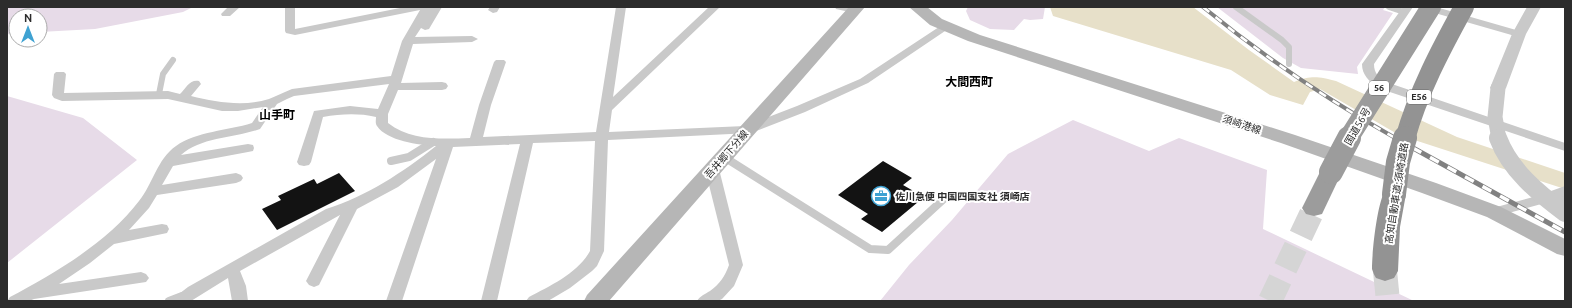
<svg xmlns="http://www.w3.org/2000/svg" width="1572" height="308" viewBox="0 0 1572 308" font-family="Ubuntu,'Noto Sans JP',sans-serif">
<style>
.green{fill:#e7dbe8}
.water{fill:#e7e0c9}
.building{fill:#131313}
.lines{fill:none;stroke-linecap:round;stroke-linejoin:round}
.trunk-tunnel{stroke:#d5d5d5;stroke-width:24;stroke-dasharray:24 12;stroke-linecap:butt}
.motorway-tunnel{stroke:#d5d5d5;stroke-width:24;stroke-dasharray:24 12;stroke-linecap:butt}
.service-far1{stroke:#c9c9c9;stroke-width:6}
.service{stroke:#c9c9c9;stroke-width:8}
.minor{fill:#c9c9c9;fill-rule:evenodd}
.tertiary{fill:#c9c9c9;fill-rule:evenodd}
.secondary{fill:#b6b6b6;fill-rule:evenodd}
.trunk{fill:#9c9c9c;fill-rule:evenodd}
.motorway{fill:#939393;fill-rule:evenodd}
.rail-far1-casing{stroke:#818181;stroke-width:4}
.rail-casing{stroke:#818181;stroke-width:5}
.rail-far1{stroke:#fff;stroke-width:2.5;stroke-dasharray:8;stroke-linecap:butt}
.rail{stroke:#fff;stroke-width:3.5;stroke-dasharray:10;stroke-linecap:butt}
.tertiary-bridge-far1{stroke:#c9c9c9;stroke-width:15}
.tertiary-bridge{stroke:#c9c9c9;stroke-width:18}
.trunk-bridge-far1{stroke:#9c9c9c;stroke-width:20}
.trunk-bridge{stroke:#9c9c9c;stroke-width:24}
.motorway-bridge-far1{stroke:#939393;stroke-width:20}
.motorway-bridge{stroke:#939393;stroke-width:24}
.labels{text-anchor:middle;stroke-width:4;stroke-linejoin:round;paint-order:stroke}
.shield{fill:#fff;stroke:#6b6b6b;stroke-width:1}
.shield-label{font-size:9px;font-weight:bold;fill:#2c2c2c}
.street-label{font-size:10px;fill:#2c2c2c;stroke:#fff}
.poi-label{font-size:10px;font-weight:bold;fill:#2c2c2c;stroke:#fff;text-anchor:start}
.quarter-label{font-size:12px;font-weight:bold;fill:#000;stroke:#fff}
</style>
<rect width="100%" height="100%" fill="#fff"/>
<!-- green -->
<path class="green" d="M7 7H193L183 12 95 29 40 32V16H16V33L7 34Z
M968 7H1045L1043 19 1030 20 1024 19 1014 30 990 29 970 20 966 11Z
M1217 7H1385L1383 10 1393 13 1357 67 1358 74 1301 68 1283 58Z
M7 96 83 118 137 160 7 263Z
M1073 120 1149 151 1179 138 1267 170 1263 229 1414 301H880L909 265 952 220 1008 154Z"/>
<!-- water -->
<path class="water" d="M1050 7H1193L1249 50 1294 82C1312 75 1319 77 1336 81L1457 137 1565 173V189L1399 135 1320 89 1310 92 1303 105 1270 95 1231 70 1053 16Z"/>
<!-- building -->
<path class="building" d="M883 161 912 178 903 185 924 197 882 232 861 219 868 214 838 195Z
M339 173 355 191 277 230 262 209 281 200 278 196 314 179 317 184Z"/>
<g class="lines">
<!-- trunk-tunnel -->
<path class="trunk-tunnel" d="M1270 301 1314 208"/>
<!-- motorway-tunnel -->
<path class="motorway-tunnel" d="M1385 271 1388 301"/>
<!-- service-far1 -->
<path class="service-far1" d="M1236 7 1282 40 1289 47V64
M1389 7 1404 12
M159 94 163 74 173 60"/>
<!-- service -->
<path class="service" d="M724 157 870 249 888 250 947 196
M391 161 409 157 433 142
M1557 194 1565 199
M169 301 182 296"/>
<!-- minor -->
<path class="minor" d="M228 7H240L230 16H222L221 14Z
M285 7H295V29L405 7H442L429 29 425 30 421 28 415 37 472 36 478 39 472 42 413 44 401 83 442 82 446 83 448 86 446 89 442 90H398L388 114V123C411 141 442 139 470 138L479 105 494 62 496 60H504L506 62 491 105 483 137 596 132 616 7H626L613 97 709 7H720L612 110 609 132 745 126 797 106 860 79 942 25 946 24 951 27 868 83 805 112 751 133 608 140 604 251 597 266 592 271 570 288 548 301H526L529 297C550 286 578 273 590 251L595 141 533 143 497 301H481L520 144 453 147 402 301H386L436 159 398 187 357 209 319 285 314 287 309 285 306 281 340 215 240 271 246 286 248 301H232L228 278 191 301H172L175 297 188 287 326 209C367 196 402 173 436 146 419 145 387 141 377 126 375 123 376 120 376 117 358 113 341 114 323 117L311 162 309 165 304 166 299 165 297 162 314 111 350 106 378 109 389 84 294 96 287 99 277 104 260 129C235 138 201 137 181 155L248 144 253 145 254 148 253 151 248 152 173 166 162 185 236 173 241 175 243 178 241 181 236 183 157 195 149 208 129 230 162 224 167 225 169 229 167 233 114 244 90 263 59 284 141 272 146 274 149 278 146 282 34 299 29 301H7L10 297C54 274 108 242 139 201 153 184 157 159 176 146 197 131 227 131 252 123L263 107 238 111H222L168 99 62 101 54 98 52 95 54 74 56 72H64L66 74 64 93 168 91 180 94C186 88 190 79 199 81L201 84 191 96C216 102 243 107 269 99 277 96 284 92 292 89L391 76 402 41 420 10 295 35 286 33 285 31Z
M490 7H500L497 12 493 13 488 10Z
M835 7H855L859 10 854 13 836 9Z
M1403 7H1413L1374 64C1374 74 1379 77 1386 82L1565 143V151L1378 88C1369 81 1362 75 1362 64Z
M1420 7H1436L1523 32 1524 34 1519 37 1515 36 1421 9Z
M712 165 717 166 719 169 743 265 734 286 722 299 718 301H697C700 296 705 294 710 291 720 284 725 276 729 265L705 169 707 166Z
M1565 186V196L1545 203 1494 217 1489 215 1487 212 1489 209 1537 196Z"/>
<!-- tertiary -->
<path class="tertiary" d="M1527 7H1541L1526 34 1506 88 1503 91 1498 93 1493 91 1490 88 1512 34Z"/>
<!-- secondary -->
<path class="secondary" d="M849 7H865L609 301H584L587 295Z
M909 7H927L942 19 980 35 1295 135 1436 183 1501 207 1565 239V256L1557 254 1487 217 1422 193 1281 143 968 41 930 25Z"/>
<!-- trunk -->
<path class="trunk" d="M1331 164 1339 167 1342 172 1322 214 1314 216 1306 214 1302 208 1320 172 1323 167Z"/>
<!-- motorway -->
<path class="motorway" d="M1394 186 1402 188 1406 194 1400 227 1398 271 1394 278 1385 281 1376 278C1374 275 1373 272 1372 269 1372 251 1377 203 1386 188Z"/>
<!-- rail-far1 casing -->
<g class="rail-far1-casing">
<path id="rail-far1" d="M1203 7C1264 57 1328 100 1397 139"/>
</g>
<!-- rail casing -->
<g class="rail-casing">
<path id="rail" d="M1395 138 1565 232"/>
</g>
<!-- rail-far1 -->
<use href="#rail-far1" class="rail-far1"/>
<!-- rail -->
<use href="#rail" class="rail"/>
<!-- tertiary-bridge-far1 -->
<path class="tertiary-bridge-far1" d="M1498 88 1495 117 1499 139"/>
<!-- tertiary-bridge -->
<path class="tertiary-bridge" d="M1498 138C1510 170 1538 193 1565 213"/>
<!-- trunk-bridge-far1 -->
<path class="trunk-bridge-far1" d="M1348 139 1431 7"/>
<!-- trunk-bridge -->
<path class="trunk-bridge" d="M1331 172 1349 138"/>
<!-- motorway-bridge-far1 -->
<path class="motorway-bridge-far1" d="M1405 139C1418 92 1441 49 1464 7"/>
<!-- motorway-bridge -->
<path class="motorway-bridge" d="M1394 194 1398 162 1405 138"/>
</g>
<!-- icons -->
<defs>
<g id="office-ring" transform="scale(1)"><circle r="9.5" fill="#fff" stroke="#3fa2d2" stroke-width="1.5"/><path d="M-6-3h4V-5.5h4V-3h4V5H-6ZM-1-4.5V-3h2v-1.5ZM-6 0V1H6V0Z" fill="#3fa2d2"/></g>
</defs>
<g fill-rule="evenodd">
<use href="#office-ring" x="881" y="196"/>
</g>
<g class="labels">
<!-- shield labels -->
<g class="shield">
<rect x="1369" y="81" width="20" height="14" rx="3"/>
<rect x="1407" y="90" width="24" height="14" rx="3"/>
</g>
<g class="shield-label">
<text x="1379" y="91">56</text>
<text x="1419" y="100">E56</text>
</g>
<!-- street labels -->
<g class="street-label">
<text transform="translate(1242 124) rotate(18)" y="4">須崎港線</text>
<text transform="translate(1357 126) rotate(-60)" y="4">国道56号</text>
<text transform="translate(726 154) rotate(-49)" y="4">吾井郷下分線</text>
<text transform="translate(1396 193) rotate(-81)" y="4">高知自動車道;須崎道路</text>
</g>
<!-- poi labels -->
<g class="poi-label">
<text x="895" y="200">佐川急便 中国四国支社 須崎店</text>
</g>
<!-- quarter labels -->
<g class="quarter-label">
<text x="969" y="86">大間西町</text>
<text x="277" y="119">山手町</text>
</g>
</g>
<!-- border -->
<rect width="1572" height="308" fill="none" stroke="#2c2c2c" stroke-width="16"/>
<!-- north arrow -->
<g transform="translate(28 28)"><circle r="19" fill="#ffffff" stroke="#ababab"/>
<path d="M0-3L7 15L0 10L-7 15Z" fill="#3fa2d2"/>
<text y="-6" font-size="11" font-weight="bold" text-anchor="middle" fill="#2c2c2c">N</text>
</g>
</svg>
